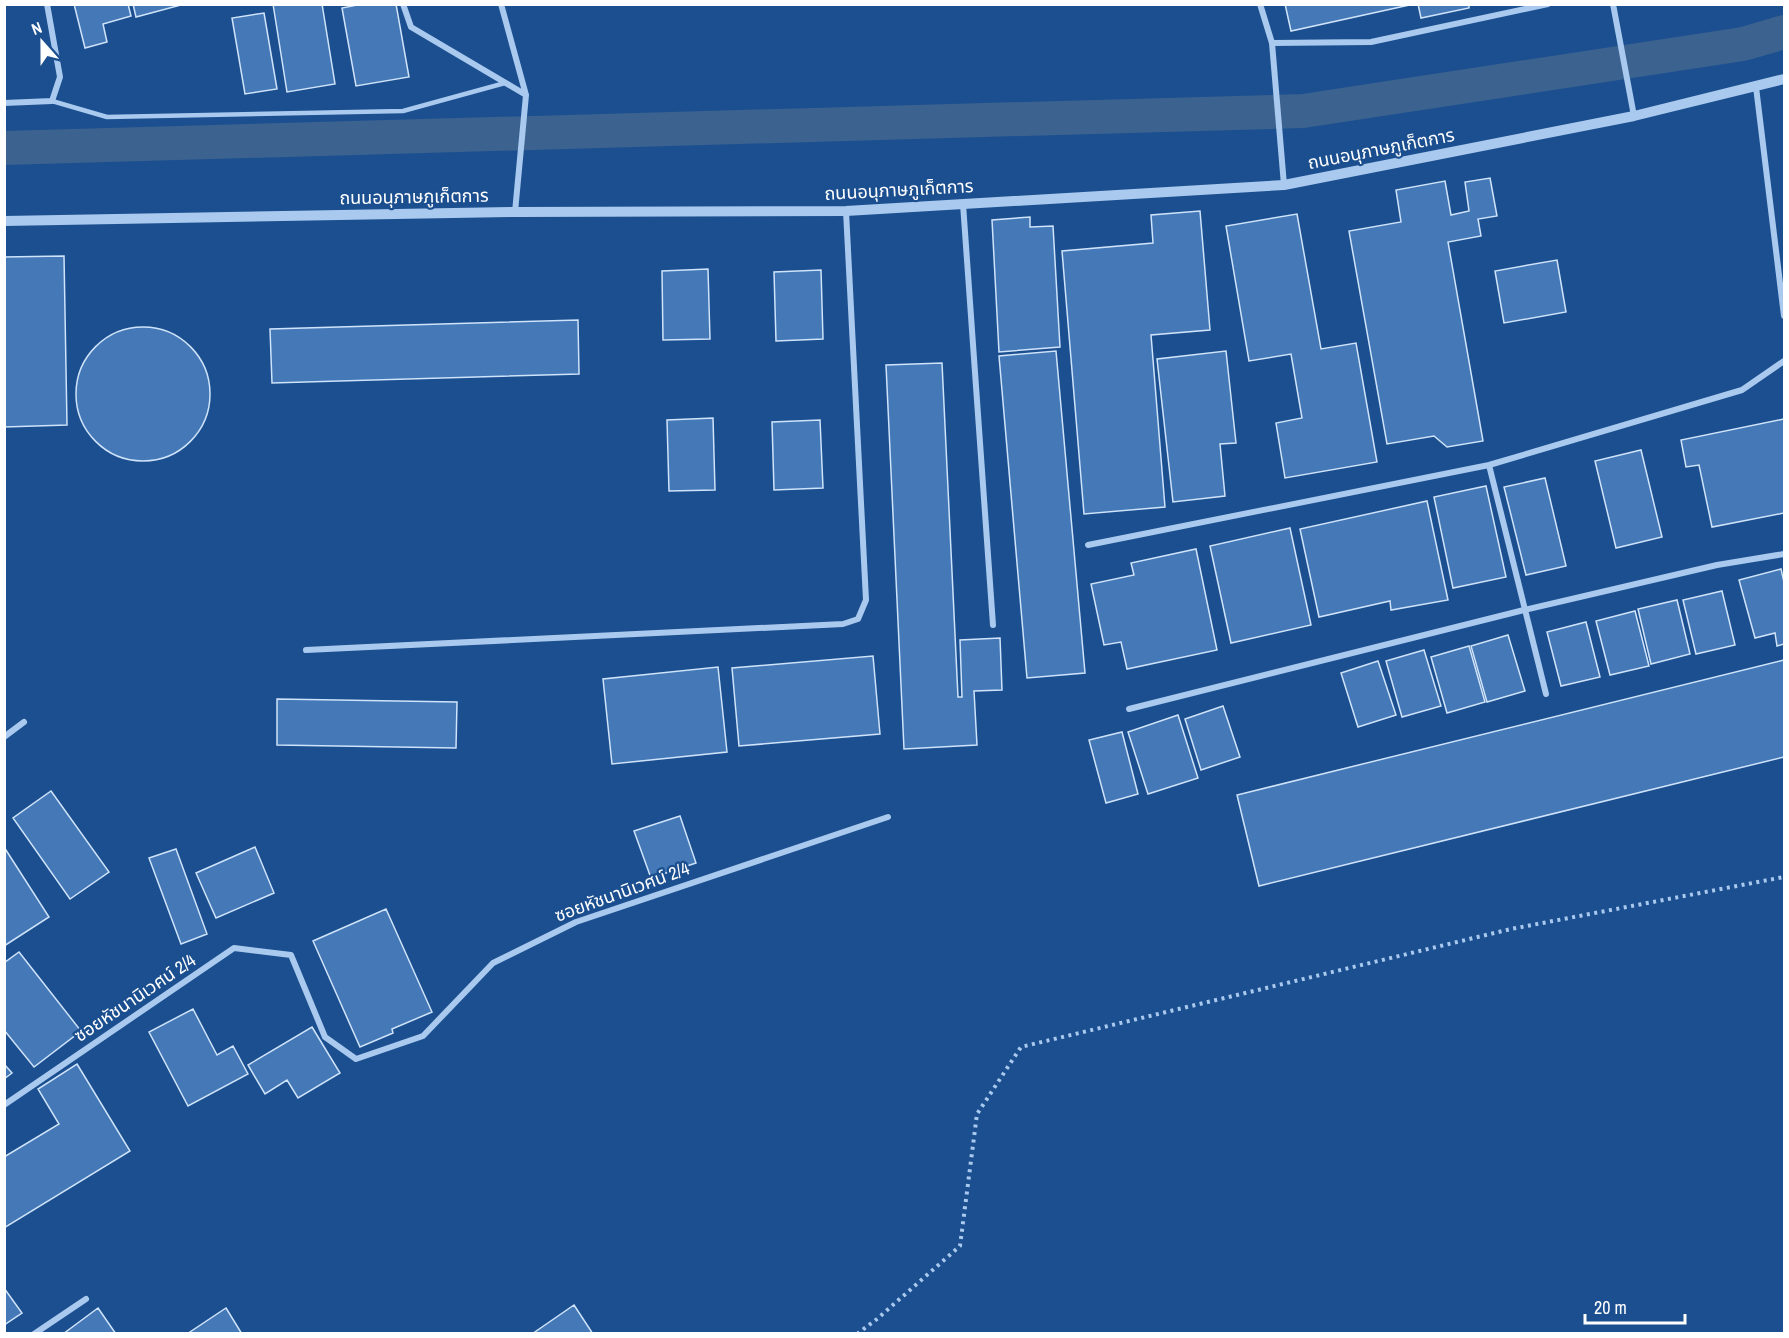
<svg xmlns="http://www.w3.org/2000/svg" width="1789" height="1338" viewBox="0 0 1789 1338" font-family="'Archivo Narrow','Noto Sans Thai',sans-serif">
<style>
.lines{fill:none;stroke-linecap:round;stroke-linejoin:round}
.canal{stroke:#3c6290;stroke-width:34}
.building{fill:#4478b7;stroke:#cfe3fa;stroke-width:1.5}
.path{stroke:#a9c9ee;stroke-width:4;stroke-dasharray:3 4.5;stroke-linecap:butt}
.service{stroke:#a9c9ee;stroke-width:4.5}
.minor{stroke:#a9c9ee;stroke-width:6}
.tertiary{stroke:#a9c9ee;stroke-width:10}
.labels{text-anchor:middle;stroke-width:4.5;stroke-linejoin:round;paint-order:stroke}
.street-label{font-size:18px;fill:#fff;stroke:#1b4f8f}
</style>
<rect width="100%" height="100%" fill="#1b4f8f"/>
<g class="lines">
<!-- canal -->
<path class="canal" d="M4 148 1303 111 1743 44 1784 32"/>
</g>
<!-- building -->
<path class="building" d="M74 4H128L131 16 103 24 107 42 85 48Z
M133 4H181V5L136 17Z
M273 4H322L335 84 287 92Z
M362 4H396L409 77 356 86 342 8Z
M1285 4H1414L1291 31Z
M1418 4H1469V8L1421 18Z
M264 13 277 89 245 94 232 18Z
M1490 178 1497 216 1478 219 1481 236 1448 242 1483 441 1447 447 1434 436 1387 444 1349 231 1401 222 1396 190 1445 181 1451 215 1469 211 1465 182Z
M1200 211 1210 330 1151 335 1165 507 1084 514 1062 251 1153 243 1151 215Z
M1297 214 1321 349 1356 343 1377 462 1285 478 1276 423 1302 418 1291 354 1249 361 1226 226Z
M1030 217V227L1053 226 1060 347 999 352 992 220Z
M64 256 67 425 4 427V257Z
M1557 260 1566 312 1504 323 1495 271Z
M708 269 710 339 663 340 662 271Z
M821 270 823 339 776 341 774 272Z
M578 320 579 374 272 383 270 329Z
M76 394a67 67 0 1 1 134 0a67 67 0 1 1-134 0Z
M1056 351 1085 673 1027 678 999 356Z
M1226 351 1236 443 1220 444 1225 496 1173 502 1157 359Z
M942 363 958 697H962L960 640 1000 638 1002 690 974 691 977 745 904 749 886 365Z
M713 418 715 490 669 491 667 420Z
M1784 419V513L1712 527 1699 465 1686 467 1681 440Z
M820 420 823 488 774 490 772 422Z
M1641 450 1662 537 1616 548 1595 461Z
M1545 478 1566 566 1526 575 1504 487Z
M1486 486 1506 577 1453 588 1434 497Z
M1427 501 1448 600 1391 610 1390 601 1319 617 1300 529Z
M1290 528 1311 625 1231 643 1210 546Z
M1196 549 1217 650 1127 669 1121 642 1104 645 1091 584 1134 575 1131 563Z
M1781 569 1784 582V644L1777 646 1775 633 1755 638 1739 580Z
M1722 591 1735 645 1696 654 1683 600Z
M1677 600 1690 654 1651 664 1638 609Z
M1635 611 1649 666 1610 675 1596 621Z
M1586 622 1600 677 1561 686 1547 632Z
M1508 635 1525 691 1487 702 1471 646Z
M1469 646 1485 702 1447 713 1431 657Z
M1424 650 1441 706 1402 717 1386 661Z
M873 656 880 734 739 746 732 668Z
M1784 660V757L1259 886 1237 795Z
M1378 661 1396 715 1358 727 1341 673Z
M718 667 727 752 612 764 603 679Z
M277 699 457 702 456 748 277 745Z
M1223 706 1240 757 1201 770 1185 719Z
M1178 715 1198 778 1148 794 1128 732Z
M1122 732 1138 794 1106 803 1089 740Z
M51 791 109 872 70 899 13 818Z
M680 816 696 863 651 878 634 831Z
M4 847 49 917 4 946Z
M255 847 274 893 216 918 196 873Z
M176 849 207 934 181 944 149 858Z
M386 909 432 1012 392 1029 393 1033 360 1047 313 941Z
M19 952 81 1031 34 1067 4 1030V963Z
M193 1009 217 1055 233 1046 248 1074 188 1106 149 1032Z
M312 1027 340 1073 298 1098 287 1080 265 1094 248 1065Z
M4 1064 12 1073 4 1079Z
M77 1064 130 1151 4 1228V1157L59 1124 38 1089Z
M4 1288 22 1313 4 1325Z
M574 1305 593 1334H532Z
M98 1308 116 1334H63Z
M226 1308 242 1334H187Z"/>
<g class="lines">
<!-- path -->
<path class="path" d="M857 1334 877 1319 960 1246 977 1114 1021 1047 1511 929 1784 877"/>
<!-- service -->
<path class="service" d="M52 101 107 117 403 111 505 83"/>
<!-- minor -->
<path class="minor" d="M403 4 411 27 526 95
M501 4 526 95 515 212
M1260 4 1272 43 1284 185
M1613 4 1634 116
M1272 43 1371 42 1548 4
M1756 87 1784 316
M4 103 52 101 60 77 47 4
M963 204 993 625
M1489 465 1546 694
M1088 545 1489 465 1742 390 1784 361
M306 650 843 624 858 619 866 600 846 211
M1129 709 1524 610 1717 565 1784 554
M4 737 24 722
M4 1105 234 948 291 955 325 1037 356 1059 423 1036 493 963 576 922 888 817
M34 1334 86 1299"/>
<!-- tertiary -->
<path class="tertiary" d="M4 221 515 212 846 211 1284 185 1634 116 1784 79"/>
</g>
<g class="labels">
<!-- street labels -->
<g class="street-label">
<text transform="translate(1381 149) rotate(-11)" y="6">ถนนอนุภาษภูเก็ตการ</text>
<text transform="translate(899 190) rotate(-3)" y="6">ถนนอนุภาษภูเก็ตการ</text>
<text transform="translate(414 197) rotate(-1)" y="6">ถนนอนุภาษภูเก็ตการ</text>
<text transform="translate(622 892) rotate(-20)" y="6">ซอยหัชนานิเวศน์ 2/4</text>
<text transform="translate(135 998) rotate(-34)" y="6">ซอยหัชนานิเวศน์ 2/4</text>
</g>
</g>
<!-- border -->
<rect width="1789" height="1338" fill="none" stroke="#ffffff" stroke-width="12"/>
<!-- north arrow -->
<g transform="translate(42 42) rotate(339)" stroke="#1b4f8f" stroke-width="4.5" paint-order="stroke">
<path d="M0-4.5L10 22L0 15L-10 22Z" fill="#ffffff"/>
<text y="-9" font-size="16" font-weight="bold" text-anchor="middle" fill="#ffffff">N</text>
</g>
<!-- scale -->
<path d="M1585 1314v9h100v-9" fill="none" stroke="#ffffff" stroke-width="3"/>
<text x="1594" y="1314" font-size="18" fill="#ffffff" stroke="#1b4f8f" stroke-width="4.5" paint-order="stroke">20 m</text>
</svg>
